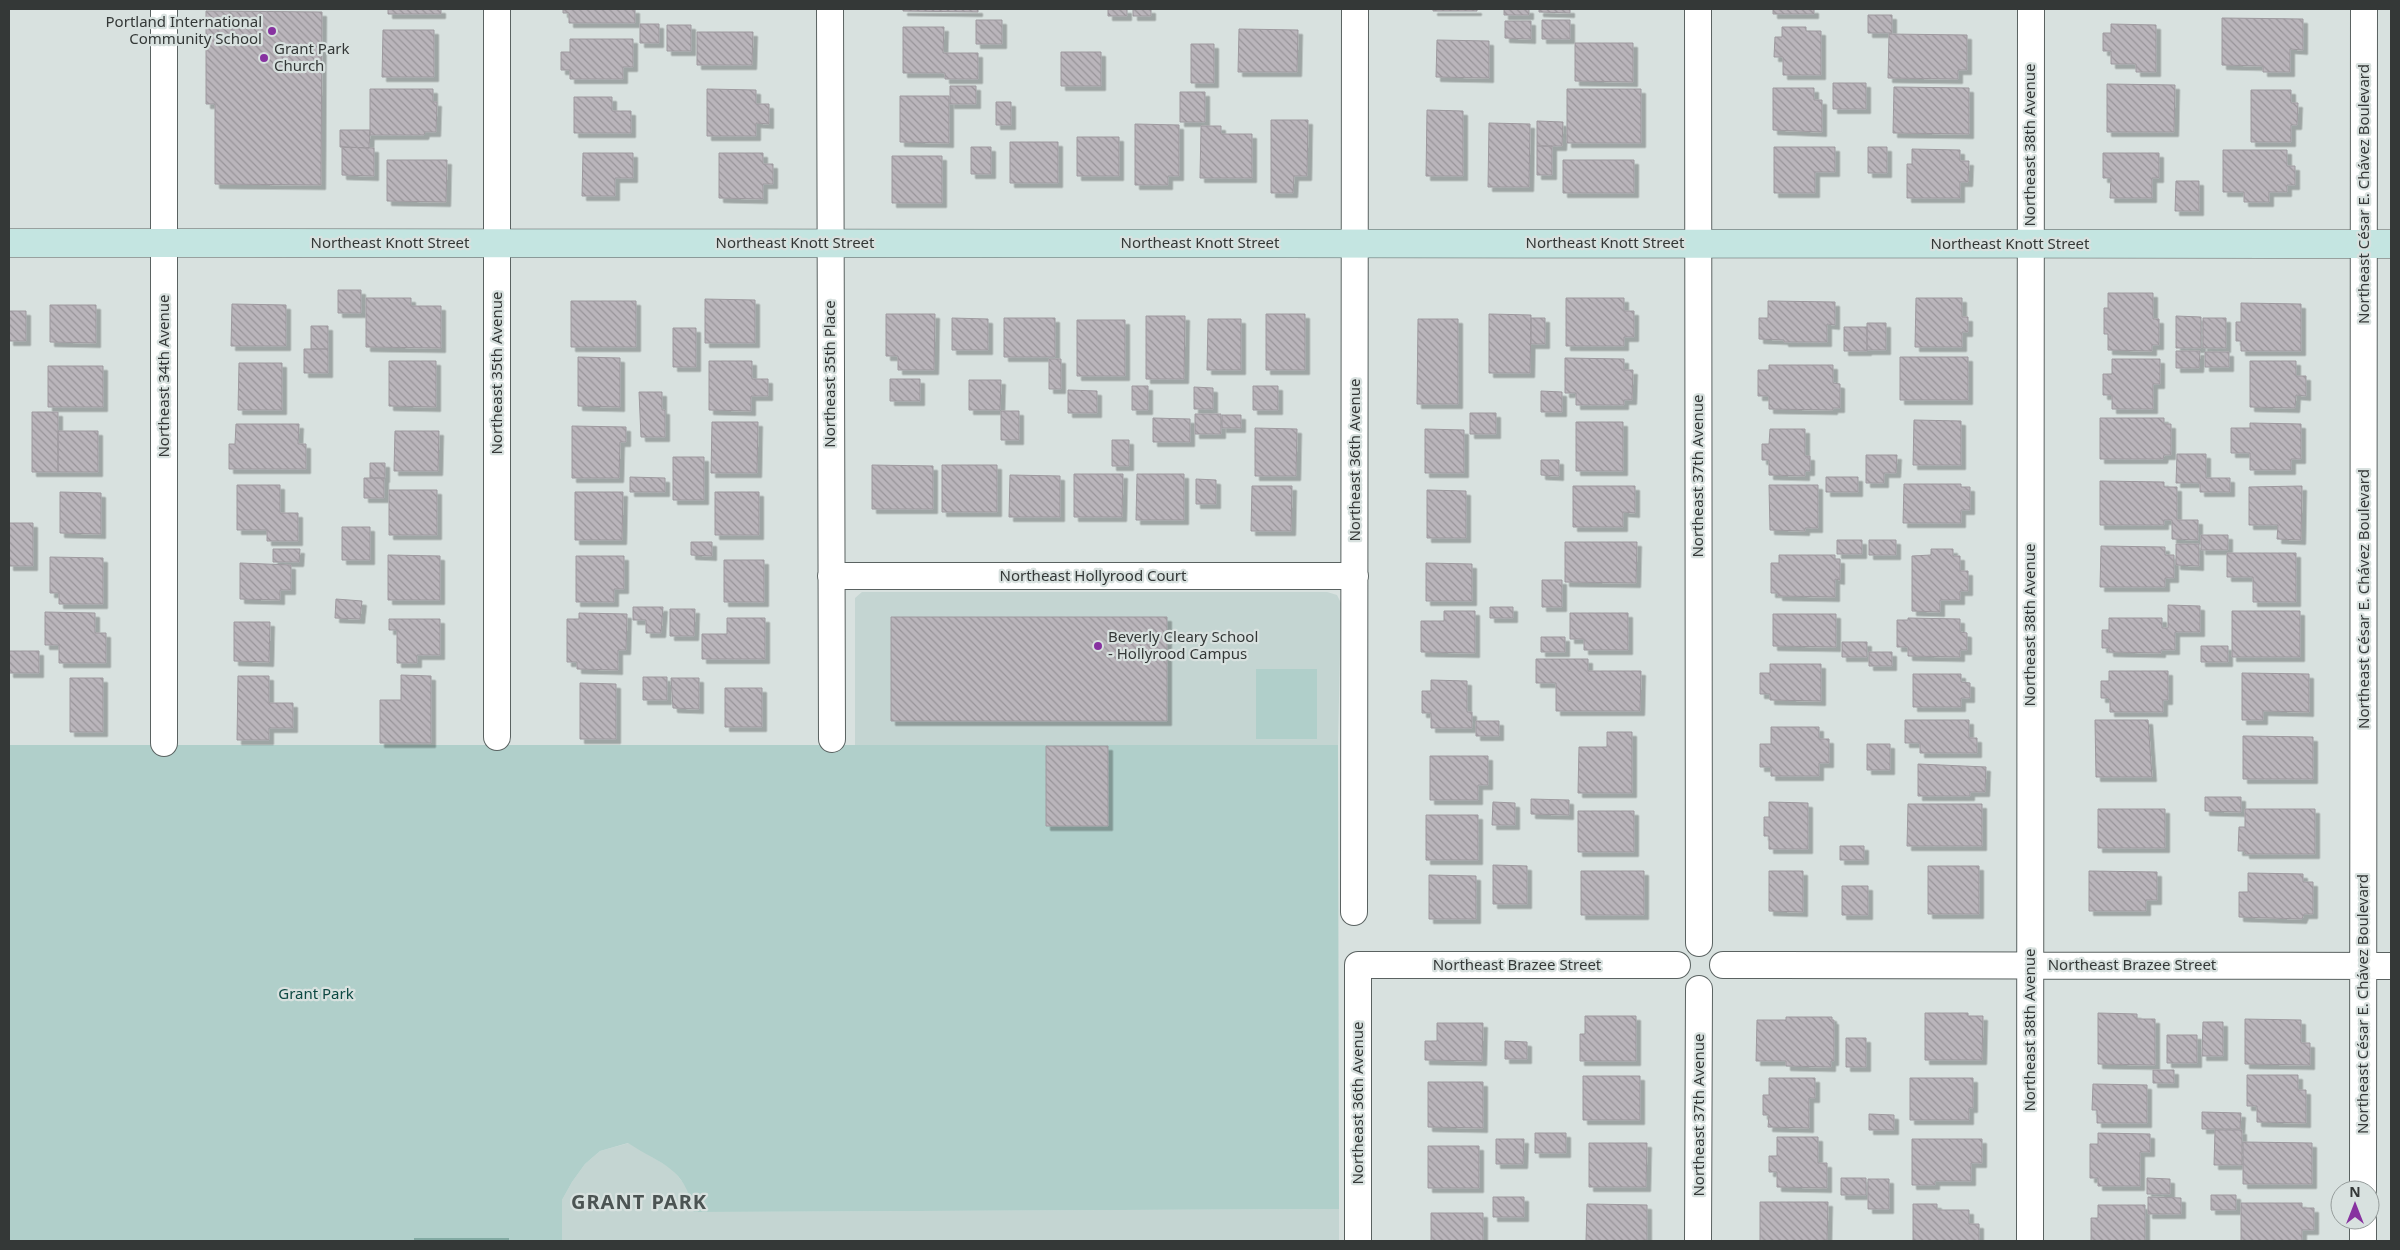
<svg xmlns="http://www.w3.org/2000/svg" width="2400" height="1250" viewBox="0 0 2400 1250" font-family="'Noto Sans',sans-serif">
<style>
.built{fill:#c4d5d2}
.park{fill:#b0cfca}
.water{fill:url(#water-waves)}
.building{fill:url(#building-back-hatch);stroke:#9e9a9f;filter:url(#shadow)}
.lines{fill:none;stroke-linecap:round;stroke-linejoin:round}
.street-casing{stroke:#5a6261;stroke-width:28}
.secondary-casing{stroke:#5a6261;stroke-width:29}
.street{stroke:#fff;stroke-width:26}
.secondary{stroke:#c4e5e1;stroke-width:28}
.poi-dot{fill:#8732a0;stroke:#d8e1df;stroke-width:2}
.labels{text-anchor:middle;stroke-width:4.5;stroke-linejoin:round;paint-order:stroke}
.poi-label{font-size:15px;fill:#343837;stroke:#d8e1df;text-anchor:start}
.street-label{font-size:15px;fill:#343837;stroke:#d8e1df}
.park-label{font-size:15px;fill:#0c4842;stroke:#d8e1df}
.district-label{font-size:20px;font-weight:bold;letter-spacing:1px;fill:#4c5453;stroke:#d8e1df}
</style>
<defs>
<pattern id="water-waves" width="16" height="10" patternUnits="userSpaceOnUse" patternTransform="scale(1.25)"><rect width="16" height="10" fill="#82aaa3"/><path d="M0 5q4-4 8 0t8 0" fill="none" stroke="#6b8b86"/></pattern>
<pattern id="building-back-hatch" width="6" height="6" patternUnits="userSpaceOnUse" patternTransform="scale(1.25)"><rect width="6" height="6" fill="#bab5bb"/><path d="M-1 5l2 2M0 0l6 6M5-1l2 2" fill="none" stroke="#989499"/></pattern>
<filter id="shadow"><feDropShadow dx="4.5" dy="4.5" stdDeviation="0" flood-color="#0004"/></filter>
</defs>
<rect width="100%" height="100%" fill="#d8e1df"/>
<!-- built -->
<path class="built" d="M862 592H1327L1337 595 1341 603 1338 745H855V598Z
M629 1143 672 1169 689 1190 694 1212 1339 1209V1241H562V1200L572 1182 585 1164 600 1151Z"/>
<!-- park -->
<path class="park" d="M1256 669H1317V739H1256Z
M9 745H1338L1339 1209 694 1212C684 1166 663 1166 628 1143L600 1151 585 1164 572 1182 562 1200V1241H9Z"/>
<!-- water -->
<path class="water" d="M414 1238H509V1241H414Z"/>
<!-- building -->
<path class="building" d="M388 9H441V14H388Z
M563 9H635V23H569V13H563Z
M903 9H978V12L903 11Z
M1108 9H1127V16H1108Z
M1133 9H1151V16H1133Z
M1433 9H1477V11H1433Z
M1504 9H1529V15H1504Z
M1539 9H1570V13L1539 12Z
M1773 9H1814V14H1773Z
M206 11 322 12 321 185 215 184V104H206Z
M1868 15H1892V33H1868Z
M2222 18 2303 19V50L2290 49V72H2263V66L2222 65Z
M976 20H1002V44H976Z
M1542 20H1570V39H1542Z
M1505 21H1531V39L1505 38Z
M640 24H659V43H640Z
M2111 24 2156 25V72H2136V64H2111V51H2103V33H2111Z
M667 25H691V51H667Z
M903 27H944L943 53H978V79H945V73H903Z
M1782 27H1806V31H1821V75H1783V57H1774L1775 37H1782Z
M1239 29 1298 30 1297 72H1238Z
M383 30H434V77H382Z
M697 32H753L752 65H697Z
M1889 34 1967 35V70H1958V79L1888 78Z
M570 39H633V67H623V79H570V70H561V52H570Z
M1437 40 1489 41V78L1436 77Z
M1575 43H1633V82L1575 81Z
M1191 44H1214V83H1191Z
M1061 52H1101V86H1061Z
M1833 83H1866V109H1833Z
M2107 84 2175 85 2174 132H2107Z
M950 86H976V104H950Z
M1894 87 1969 88V134L1893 133Z
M1773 88H1814V100H1822V132L1773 130Z
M370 89H433V102H437L436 132H425L424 135H370Z
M707 89 756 90V104H769V124L756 123V136H707Z
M1567 89H1641V143H1567Z
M2251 90H2291V103H2298L2297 125H2291V142H2251Z
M1180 92H1205V122H1180Z
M900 96H949V143L900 142Z
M574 97H612V111H631V133H574Z
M996 102H1011V125H996Z
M1427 110 1463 111V176H1426Z
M1271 120H1308L1307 176H1294L1293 193H1271Z
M1537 121 1563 122 1562 146H1537Z
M1489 123 1530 124 1529 187H1488Z
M1135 124 1179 125V176H1168V185H1135Z
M1201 126H1221V134H1252V178H1200Z
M340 130H370L369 148 340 147Z
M1077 137H1119V176H1077Z
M1010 142H1058V183H1010Z
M1537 146H1552V175H1537Z
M342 147 374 148V176L342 175Z
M971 147H991V174H971Z
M1774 147H1835V172H1815V193H1774Z
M1868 147H1887V173H1868Z
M1912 149 1960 150V161H1969L1968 182H1960V198H1907V164H1912Z
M2223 150H2287V166H2295V185H2287V192H2269V202H2244V192H2223Z
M583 153H633V178H615V196H582Z
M719 153H763V164H773V184H763V199L719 198Z
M2103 153H2159V178H2152V198H2110L2111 178H2103Z
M892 156H942V203H892Z
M387 160H447L446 202 387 201Z
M1563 160H1634V193H1563Z
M2176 181H2199V211H2175Z
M338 290H361V313H338Z
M2108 293H2153V319H2159V345H2152V351L2108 350V334H2104V308H2108Z
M366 298H411V306H441V348L366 347Z
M1566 298H1624V311H1634V337H1624V346H1566Z
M1916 298H1962V317H1968V332H1962V347H1915Z
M705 299 755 300V343H705Z
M571 301H636V347H571Z
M1768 301 1835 302V325L1827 324V342H1784V340L1759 339V318H1768Z
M2241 303 2301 304V351H2241V341H2236V322H2241Z
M232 304 286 305V346H231Z
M50 305H96V343L50 342Z
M9 311H26V341H9Z
M886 314H935L934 370H898V356H886Z
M1266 314H1305V370H1266Z
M1489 314 1531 315 1530 373H1489Z
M1146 316H1185L1184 379H1146Z
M2176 316 2201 317V348H2176Z
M952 318 988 319V350H952Z
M1004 318H1055V357H1004Z
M1531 318H1545V344H1531Z
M2203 318H2226V348H2203Z
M1208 319H1241V370H1207Z
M1418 319H1458V404H1417Z
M1077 320H1125V376H1077Z
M1867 323H1886V350H1867Z
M311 326H328V349H311Z
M1844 327H1867V351H1844Z
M673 328H696V367H673Z
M304 349H328V373H304Z
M2176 351H2200L2199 368H2176Z
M2205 352H2229V367H2205Z
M578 357 620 358V407L578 406Z
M1900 357H1968V400H1900Z
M1565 358 1624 359V370H1633L1632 400H1624V405H1576V393H1565Z
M1049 359H1061V389H1049Z
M2112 359H2160V384H2153V409H2112V395H2103V374H2112Z
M389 361H436V407L389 406Z
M709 361H752V379H768V396H751V411L709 410Z
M2250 361H2296V376H2306V396L2296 395 2295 408 2250 407Z
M239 363H282V410H238Z
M1769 365H1833V383L1840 384V408H1833V410L1769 409V396H1758V370H1769Z
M48 366H103V407H48Z
M890 379H920V401H890Z
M969 380H1001L1000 410H969Z
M1132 386H1148V410H1132Z
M1253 386H1278V410H1253Z
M1194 387 1213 388V409H1194Z
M1068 390 1097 391V413H1068Z
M1541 391 1562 392V412H1541Z
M639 392H662V410H665V437H641Z
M1001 411H1019V440H1001Z
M32 412H58V472H32Z
M1470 413H1496V434H1470Z
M1195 414H1221V434H1195Z
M1222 415H1241V428H1222Z
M1153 418 1190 419V442H1153Z
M2100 418H2164V424H2171V455H2164L2163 459H2100Z
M1914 420 1961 421V465H1913Z
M712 422H758L757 473H711Z
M1576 422H1623V471H1576Z
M2250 423 2301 424V459H2291V470H2250V453H2231V428H2250Z
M236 424H299L298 444H306V469H229V444H235Z
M572 426 626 427V442H620L619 478H572Z
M1255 428 1297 429 1296 476H1255Z
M1425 429 1464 430V473H1425Z
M1770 429H1805V456H1810V471H1805V476L1769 475V460H1762V444H1769Z
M58 431H98V472H58Z
M395 431H439L438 471H394Z
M1112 440H1129V466H1112Z
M2177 454H2206V478H2230V492H2200V483H2176Z
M1866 455H1897L1896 473H1884V483H1866Z
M673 457H704V500H673Z
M1541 460H1559V476L1541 475Z
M370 463H385V478H370Z
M872 465 933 466V509H872Z
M942 465H997V512H942Z
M1074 474H1123L1122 517H1074Z
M1137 474H1184V520H1136Z
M1010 475 1060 476V517H1009Z
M630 477 665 478V492H630Z
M1826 477H1858V492H1826Z
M364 478H384V498H364Z
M1196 479 1216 480V504H1196Z
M2100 481 2164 482V487H2177V520H2198V540L2172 539V520H2164V525H2100Z
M1904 484H1961V487H1970V510H1961V523H1903Z
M237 485H280V513H298V541H267V530H237Z
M1769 485H1818V528H1805V531L1770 530Z
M1252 486H1292L1291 531H1251Z
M1573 486H1635V513L1623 512V527H1573Z
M2302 486 2301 540 2277 539 2278 525H2249V487Z
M389 490H437V535H389Z
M1427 490 1466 491V538H1427Z
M60 492 101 493V534L60 533Z
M575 492H623L622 540H575Z
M715 492H759V535H715Z
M9 523H33V566H9Z
M342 527H370V560H342Z
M2201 535H2228V550H2201Z
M1837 540H1862V554H1837Z
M1869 540H1896V555H1869Z
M691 542H712V556L691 555Z
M1565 542H1637L1636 583 1565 582Z
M2176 544H2199V566L2176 565Z
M2101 546 2165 547V555H2174V578H2165V587H2100Z
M273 549H300L299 562H273Z
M1931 549H1953V556H1960V571H1968V591H1960V600H1940V612L1912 611V556L1931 555Z
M2227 553H2296V602H2253V577H2227Z
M388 555 440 556V600H388Z
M1779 555H1835V559H1840V580L1835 579V597L1778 596V593H1771V563H1779Z
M576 556H624V589H614V602H576Z
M50 557 103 558V604H59V593H50Z
M724 560H764V602H724Z
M240 563 291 565V590H280V600L240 599Z
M1426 563 1472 564V601H1426Z
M1542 580H1562V607H1542Z
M336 599 362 601 360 619 335 618Z
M2168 605 2200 606V632H2175V650H2161V653L2109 652V648H2102V630H2109V618H2162V628H2168Z
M633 607H663L661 633H646V620H633Z
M1490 607H1513V618H1490Z
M670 609H695L694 636H670Z
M1444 611H1475V653L1421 652V621H1444Z
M2232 611H2300V657H2232Z
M45 612 95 613V633H106V663H59V645H45Z
M579 613 627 614 626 650H618V670L577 669V662H567V619H579Z
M1570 613H1628V650H1584V639H1570Z
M1773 614H1836V647L1773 646Z
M891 617H1167V721H891Z
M727 618H765V659H702V634H727Z
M1908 618 1960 619V632L1967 633V650H1960V657L1908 656V647H1897V620H1908Z
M389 619H440V655H417V663H397V630H389Z
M234 622H270L269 662 234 661Z
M1541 637H1565V652H1541Z
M1842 642H1867V657H1842Z
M2201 646H2228V662H2201Z
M9 651H39V673H9Z
M1869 652H1892V666H1869Z
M1536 659H1588V671H1641L1640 711H1556V683H1536Z
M1770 664H1821V701L1770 700V694H1760V673H1770Z
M2109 671H2168V700H2163V712H2110V700L2108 698H2101V681H2109Z
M2242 673 2309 674V712L2263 711V720H2242Z
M1913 674H1961V682L1970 683V698H1961V707H1913Z
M401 675 431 676V743H380V700H401Z
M238 676H269V703H293V728H269V740H237Z
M643 677H667V700H643Z
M70 678H103V732H70Z
M671 678H699V709L673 708Z
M1431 680 1467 681V712H1472V728H1431V713H1422V691H1431Z
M580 683 616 684V739H580Z
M725 688H762V727H725Z
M1905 720H1969V738H1977V753H1920V743H1905Z
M2095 720H2148L2152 777H2096Z
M1476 721H1499V736H1476Z
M1771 727H1819V739H1829V763H1819V776H1771V767H1760V744H1771Z
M1607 732H1632V793H1578L1579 747H1607Z
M2243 736 2313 737V779H2243Z
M1867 744H1890V770H1867Z
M1046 746H1108V826H1046Z
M1430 756H1488V785H1478V800H1430Z
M1918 764 1986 767 1985 792H1970V796H1918Z
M2205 797H2241V812L2205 811Z
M1531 799 1569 800V815L1531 814Z
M1493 802 1515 803V825H1492Z
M1769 802 1808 803V849H1769V836H1764V817H1769Z
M1908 804H1982V846H1907Z
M2098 809H2165V848H2098Z
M2245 809H2315V854H2245V851H2238L2239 827H2245Z
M1578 811H1634V852H1578Z
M1426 815H1478V860H1426Z
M1840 846H1864V860H1840Z
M1493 865 1527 866V904H1493Z
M1928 866H1979V914H1928Z
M1581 871H1644V915H1581Z
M1769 871H1803V912L1769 911Z
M2089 871 2157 872V900H2146V911H2089Z
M2248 873 2303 874V882H2313V914H2304L2302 919 2239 917V892H2248Z
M1429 875 1476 876V919H1429Z
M1842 886H1868V915H1842Z
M1925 1013H1968V1016H1983L1982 1060H1925Z
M2098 1013 2137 1014V1019H2155V1065L2098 1064Z
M1585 1016H1636V1061H1580V1034H1585Z
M1786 1017H1832V1020H1834V1061H1831V1067L1786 1066V1061H1756L1757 1020H1786Z
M2245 1019 2301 1020V1043H2310V1065L2245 1064Z
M2203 1022H2223V1056H2202Z
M1437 1023H1483L1482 1061 1425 1060V1041H1437Z
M2167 1035H2197V1063H2167Z
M1846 1038H1866V1067H1846Z
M1505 1041 1527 1042V1059H1505Z
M2153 1070H2174V1083H2153Z
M2247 1075H2298V1090H2306V1123L2257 1122V1106H2247Z
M1583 1076H1640V1120H1583Z
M1769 1078H1815V1098H1809V1128L1768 1127 1769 1115H1763V1095H1769Z
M1910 1078H1973V1108H1969V1120H1910Z
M1428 1082H1483V1128L1428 1127Z
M2093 1084 2147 1085V1123H2097V1110H2092Z
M2202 1112 2241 1113 2240 1129H2202Z
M1869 1114 1894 1115V1130H1869Z
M2215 1130H2242V1165H2214Z
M1535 1133H1566V1153H1535Z
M2098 1133 2150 1134V1152H2140V1186H2098V1178H2090V1144H2098Z
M1777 1137H1818V1163H1827V1188L1777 1187V1172H1769V1156H1777Z
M1496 1139H1524L1523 1164H1496Z
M1912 1139H1982V1163H1971V1181H1935V1185H1912Z
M2243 1142 2312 1143V1184H2243Z
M1589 1143H1647L1646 1187H1589Z
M1428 1146H1479V1188H1428Z
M1841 1178H1866V1195H1841Z
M2147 1178 2170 1179V1194H2147Z
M1868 1179H1889V1209H1868Z
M2211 1195H2236V1210H2211Z
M1493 1197H1524V1217H1493Z
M2148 1197 2181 1198V1214H2148Z
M1760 1202H1828L1827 1241H1760Z
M2241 1203H2302V1208H2314V1230H2302V1241H2241Z
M1587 1204 1647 1205V1241H1586Z
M1913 1204H1937V1210H1969V1224H1979V1241H1913Z
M2098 1205H2145V1241H2091V1218H2098Z
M1431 1213H1483V1241H1431Z"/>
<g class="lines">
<!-- street casing -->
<g class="street-casing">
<path id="street" d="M497 9V737
M830 9 832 739
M1698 9 1699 943
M831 576H1355
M164 743V9
M1354 912 1355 9
M1723 965 2391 966
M2363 1190 2364 9
M2363 1220V1241
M1358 1241V965H1677
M1698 1241 1699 989
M2030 1241 2031 9"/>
</g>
<!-- secondary casing -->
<g class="secondary-casing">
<path id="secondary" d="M9 243 2391 244"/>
</g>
<!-- street -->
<use href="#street" class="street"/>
<!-- secondary -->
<use href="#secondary" class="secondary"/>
</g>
<!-- markers -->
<g class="poi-dot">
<circle cx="272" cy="31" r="5"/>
<circle cx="264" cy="58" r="5"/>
<circle cx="1098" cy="646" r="5"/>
</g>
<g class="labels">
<!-- poi labels -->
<g class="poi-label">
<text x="262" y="27" text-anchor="end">Portland International<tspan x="262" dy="17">Community School</tspan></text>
<text x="274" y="54">Grant Park<tspan x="274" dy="17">Church</tspan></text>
<text x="1108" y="642">Beverly Cleary School<tspan x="1108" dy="17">- Hollyrood Campus</tspan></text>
</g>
<!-- street labels -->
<g class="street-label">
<text transform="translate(2030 145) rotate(-90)" y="5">Northeast 38th Avenue</text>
<text transform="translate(2364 194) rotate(-90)" y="5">Northeast César E. Chávez Boulevard</text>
<text x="390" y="248">Northeast Knott Street</text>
<text x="795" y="248">Northeast Knott Street</text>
<text x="1200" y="248">Northeast Knott Street</text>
<text x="1605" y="248">Northeast Knott Street</text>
<text x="2010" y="249">Northeast Knott Street</text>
<text transform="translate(497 373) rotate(-90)" y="5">Northeast 35th Avenue</text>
<text transform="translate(830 374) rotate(-90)" y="5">Northeast 35th Place</text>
<text transform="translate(164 376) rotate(-90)" y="5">Northeast 34th Avenue</text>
<text transform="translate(1355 460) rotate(-90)" y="5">Northeast 36th Avenue</text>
<text transform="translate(1698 476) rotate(-90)" y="5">Northeast 37th Avenue</text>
<text x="1093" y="581">Northeast Hollyrood Court</text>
<text transform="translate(2364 599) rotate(-90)" y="5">Northeast César E. Chávez Boulevard</text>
<text transform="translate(2030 625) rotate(-90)" y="5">Northeast 38th Avenue</text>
<text x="1517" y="970">Northeast Brazee Street</text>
<text x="2132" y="970">Northeast Brazee Street</text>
<text transform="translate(2363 1004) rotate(-90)" y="5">Northeast César E. Chávez Boulevard</text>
<text transform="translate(2030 1030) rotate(-90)" y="5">Northeast 38th Avenue</text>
<text transform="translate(1358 1103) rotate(-90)" y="5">Northeast 36th Avenue</text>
<text transform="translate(1699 1115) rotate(-90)" y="5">Northeast 37th Avenue</text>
</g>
<!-- park labels -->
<g class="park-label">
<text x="316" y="999">Grant Park</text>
</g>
<!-- district labels -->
<g class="district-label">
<text x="639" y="1209">GRANT PARK</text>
</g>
</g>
<!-- border -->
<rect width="2400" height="1250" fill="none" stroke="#343837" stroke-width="20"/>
<!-- north arrow -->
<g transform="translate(2355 1205)"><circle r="24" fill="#d8e1df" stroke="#969d9c"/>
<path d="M0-4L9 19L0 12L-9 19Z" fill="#8732a0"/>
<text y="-8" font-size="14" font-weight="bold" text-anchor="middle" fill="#343837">N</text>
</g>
</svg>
